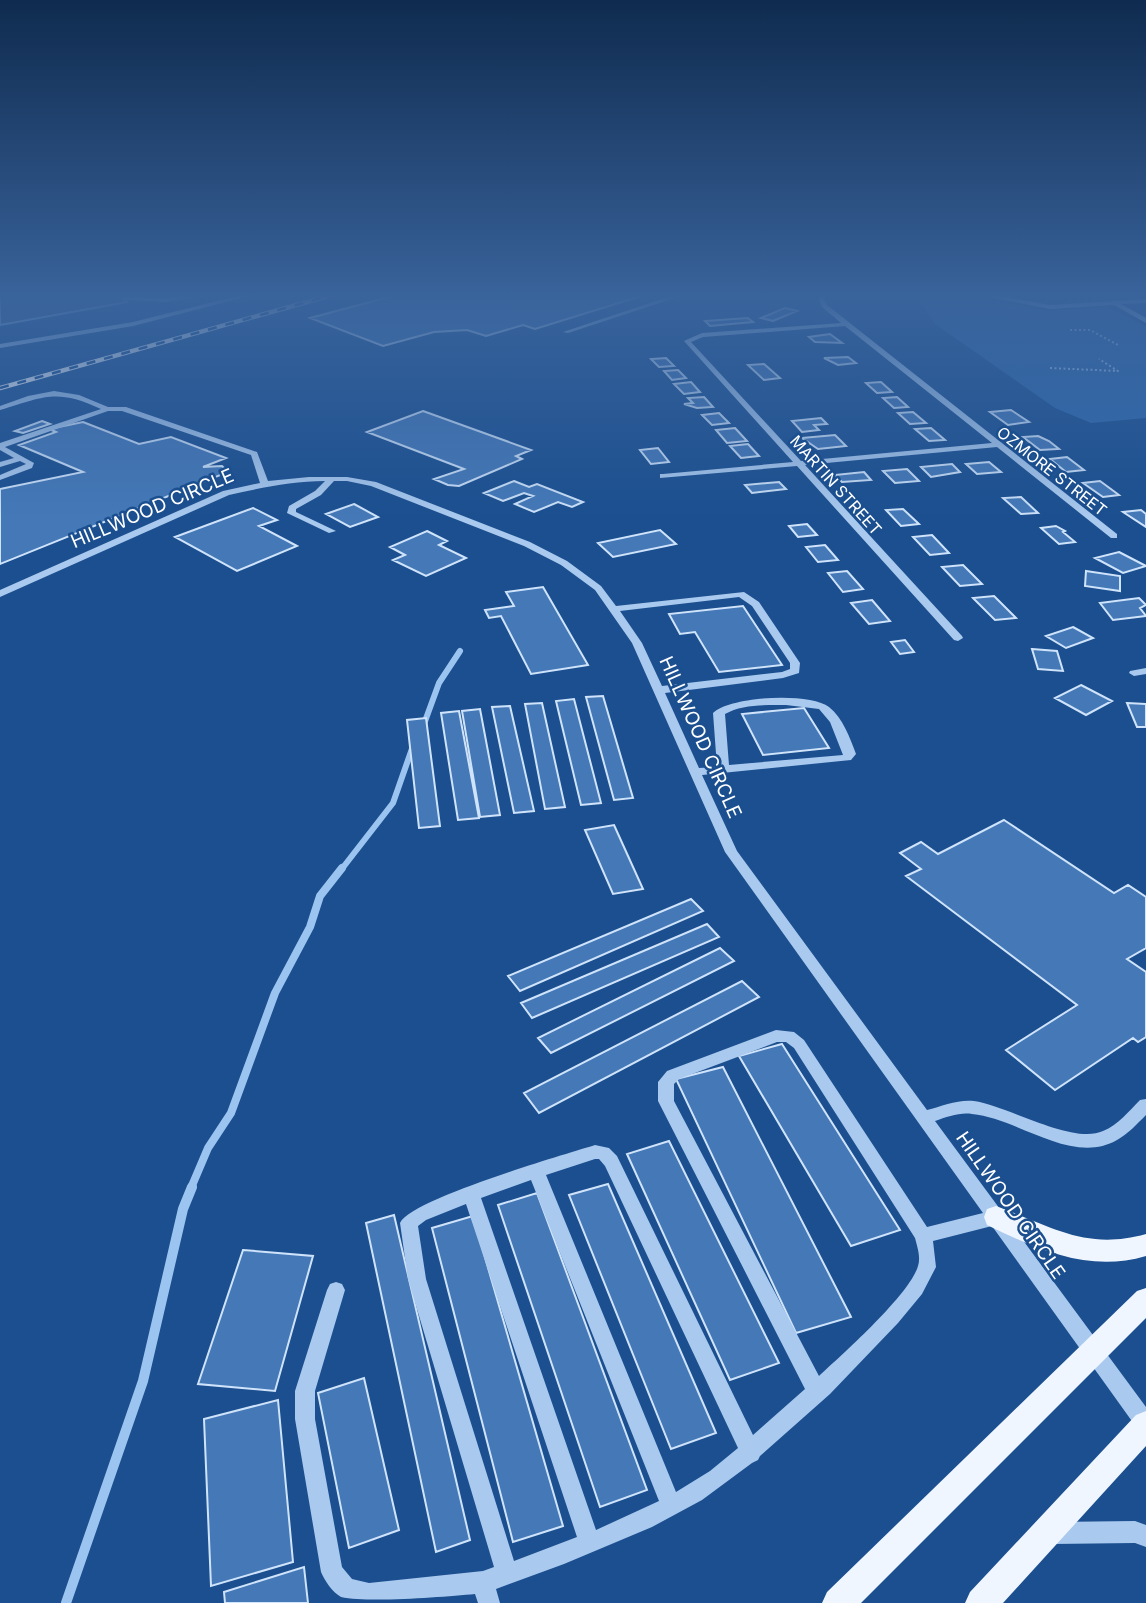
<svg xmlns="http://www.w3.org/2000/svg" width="1146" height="1603" viewBox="0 0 1146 1603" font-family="Inter,sans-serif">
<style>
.green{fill:#2e69ad}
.water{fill:#3c6290;stroke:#9cc4f0;stroke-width:2}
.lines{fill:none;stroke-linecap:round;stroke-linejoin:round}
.stream-far3{stroke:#9cc4f0;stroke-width:3.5}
.stream-far2{stroke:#9cc4f0;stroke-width:6}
.stream-far1{stroke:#9cc4f0;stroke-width:8}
.stream{stroke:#9cc4f0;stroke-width:10}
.building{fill:#4478b7;stroke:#cfe3fa;stroke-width:2}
.path{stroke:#a9c9ee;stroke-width:2;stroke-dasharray:2 2.5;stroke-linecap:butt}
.minor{fill:#a9c9ee;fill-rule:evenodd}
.major{fill:#f0f6ff;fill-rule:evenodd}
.rail-casing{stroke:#fff;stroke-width:4.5}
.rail{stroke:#1b4f8f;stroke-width:2.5;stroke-dasharray:9;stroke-linecap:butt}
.labels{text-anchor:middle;stroke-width:5;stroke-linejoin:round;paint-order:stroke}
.far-street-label{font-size:16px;fill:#fff;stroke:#1b4f8f}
.street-label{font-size:19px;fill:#fff;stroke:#1b4f8f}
</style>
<rect width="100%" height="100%" fill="#1b4f8f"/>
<!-- green -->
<path class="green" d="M923 293H956L1046 311 1107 307 1146 326V418L1091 423 1055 408 935 324 920 302Z"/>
<!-- water -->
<path class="water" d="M0 293H126L123 298 127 302 0 325Z"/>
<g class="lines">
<!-- stream-far3 -->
<path class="stream-far3" d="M123 298 166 300 212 293"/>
<!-- stream-far2 -->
<path class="stream-far2" d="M424 724 439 683 460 651
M341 870 393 803 414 743"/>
<!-- stream-far1 -->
<path class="stream-far1" d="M191 1188 208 1148 231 1113 275 993 310 927 320 896 342 868"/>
<!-- stream -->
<path class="stream" d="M66 1603 143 1381 183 1209 192 1187"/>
</g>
<!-- building -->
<path class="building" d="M404 293H651L535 329 523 325 486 336 467 330 434 332 383 346 310 318Z
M785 308 797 311 773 321 761 318Z
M748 318 753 322 710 326 705 321Z
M830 334 842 343 815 342 809 337Z
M848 357 856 363 838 365 824 358Z
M666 358 674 366 659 367 651 359Z
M764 364 780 378 764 380 748 365Z
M678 370 686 378 672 380 664 371Z
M691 382 700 392 684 394 674 384Z
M881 382 892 392 877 393 866 383Z
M704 397 713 407 697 408 684 404 693 403 688 398Z
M897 397 908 407 894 408 883 398Z
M1011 410 1029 422 1008 425 990 412Z
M423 411 531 450 516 456 522 459 459 486 448 485 434 479 464 469 367 432Z
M913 412 926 423 910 424 898 413Z
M719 413 729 423 712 425 702 415Z
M821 418 827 424 814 425 819 430 802 432 792 421Z
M42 421 50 424 23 433 15 431Z
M83 422 139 444 171 437 226 458 203 467 222 466 228 472 0 564V489L83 472 19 445 56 432 49 429Z
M735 428 747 441 727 443 716 430Z
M931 428 945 440 929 441 915 429Z
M835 435 846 446 818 449 802 438Z
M1038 436 1049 441 1059 449 1040 450 1023 437Z
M748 444 759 456 741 458 730 446Z
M658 448 669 462 651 464 640 450Z
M1067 457 1084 470 1066 472 1050 459Z
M989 462 1001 472 977 474 966 464Z
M952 464 960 472 931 477 921 467Z
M907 469 919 481 895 483 883 471Z
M864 472 871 480 842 482 835 475Z
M514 481 529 487 537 484 583 502 572 507 558 502 534 512 515 504 533 496 524 493 503 501 484 493Z
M1100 481 1119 495 1103 497 1083 483Z
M779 482 786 489 752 493 745 485Z
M1021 497 1038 513 1021 514 1003 498Z
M354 504 378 517 350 527 326 514Z
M253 508 277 520 259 526 297 546 237 571 175 537Z
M903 509 919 524 901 526 886 510Z
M1141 510 1146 514V527L1123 512Z
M807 524 817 535 798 537 789 526Z
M1056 526 1065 531 1063 532 1075 542 1059 544 1041 528Z
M660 530 676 544 613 557 598 543Z
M427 531 447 541 439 545 466 558 426 576 393 560 405 555 390 547Z
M932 535 949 553 930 555 913 537Z
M825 545 838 560 818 562 806 547Z
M1119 552 1146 566 1123 573 1095 558Z
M963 565 982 584 960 586 942 567Z
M847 571 863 589 843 592 828 573Z
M1086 571 1120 576V591L1085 586Z
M543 587 588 665 531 674 501 616 489 618 485 610 514 606 506 592Z
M994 596 1016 618 995 620 973 598Z
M1139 598 1146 605 1140 608 1146 616 1113 620 1100 603Z
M872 600 890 621 869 624 851 603Z
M743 606 782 665 719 672 695 632 680 634 669 614Z
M1073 627 1093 638 1066 648 1046 636Z
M905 640 914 652 900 654 891 642Z
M1032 649 1057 651 1063 671 1038 669Z
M1081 685 1112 701 1086 715 1055 698Z
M603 696 633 798 614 800 586 697Z
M574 699 601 803 581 805 556 701Z
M542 703 565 807 545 809 525 704Z
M1127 703 1146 704V727H1137Z
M510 706 534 811 514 813 492 707Z
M804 708 829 748 763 755 742 714Z
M480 709 500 815 480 817 462 711Z
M459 711 479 818 458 820 441 713Z
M426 718 440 826 419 828 407 720Z
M1004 820 1114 893 1128 885 1146 897V948L1127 959 1146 972V1037L1138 1042 1133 1038 1055 1090 1006 1050 1077 1005 906 876 921 869 900 853 921 842 938 854Z
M614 825 643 889 613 894 585 830Z
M691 899 703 911 520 991 508 976Z
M707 924 719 937 532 1018 521 1003Z
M720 948 734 961 551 1053 538 1038Z
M742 981 759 997 539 1113 524 1093Z
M782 1044 900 1230 851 1246 739 1056Z
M723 1067 851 1317 796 1333 676 1079Z
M669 1141 779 1363 730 1380 627 1154Z
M608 1184 716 1433 671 1449 569 1195Z
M537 1193 647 1490 600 1507 498 1205Z
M394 1215 470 1540 436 1552 366 1223Z
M473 1216 563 1526 513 1542 432 1228Z
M243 1250 313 1256 275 1391 198 1384Z
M364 1378 399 1530 349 1548 318 1393Z
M278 1400 293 1562 211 1586 204 1419Z
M304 1567 308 1603H225L224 1592Z"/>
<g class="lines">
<!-- path -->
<path class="path" d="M1070 330H1090L1118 345
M1050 368 1118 371 1099 359"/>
<!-- minor -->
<path class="minor" d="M249 293H261L133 326 0 348V344L133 322Z
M680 293H690L568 333 563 332Z
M824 293H831L824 299 827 305 1117 534V538H1111L997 447 805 465 962 636 963 638 958 641 954 640 797 466 660 478V474H663L793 462 684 341 702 333 841 323 822 307 818 298ZM845 326 992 443 801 461 691 342 703 337Z
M969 293H984L1050 305 1146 299V303L1121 304 1146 318V323L1114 305 1050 309Z
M54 391 79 395 108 407H126L257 452 268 481 309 477H347L376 482 530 542 567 561 601 586 616 606 744 592 759 602 800 663 799 673 783 678 665 693 699 768 717 767 713 713C730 696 810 692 829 707 843 718 850 738 856 754L851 760 702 775 737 851 927 1110C942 1106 959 1099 974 1101 1008 1106 1073 1145 1103 1131 1118 1125 1129 1111 1140 1100L1146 1099V1115C1137 1124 1128 1134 1117 1140 1072 1166 1018 1118 972 1114 960 1112 947 1117 935 1121L1146 1407V1434L1139 1431 992 1226 933 1241 936 1267 922 1294 898 1323 830 1394 760 1456 758 1460 752 1463 702 1500 652 1527 564 1564 496 1589 500 1603H478L475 1594C443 1597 369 1603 341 1597 332 1592 325 1581 321 1572L295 1419V1391L327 1290 330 1284 336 1282 342 1284 345 1290 315 1391V1419L342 1567 352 1579 369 1583 483 1571 494 1567 408 1279 400 1223C411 1199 563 1155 595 1145L609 1148 617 1156 753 1435 805 1389 658 1101V1082L667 1071 776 1030 794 1032 804 1040 927 1227 983 1213 725 852 632 643 595 590 561 565 524 546 371 486 347 481H334L321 495 296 509V512L336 531 329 533 287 513 289 506 315 491 325 481C292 481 261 488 229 495L0 597V590L223 491 260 483 251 455 122 411H108L5 447 34 463 32 468 0 480V475L26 464 20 461 0 467V462L14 458 0 450V443L101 409C56 388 44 397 0 410V406L28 396ZM739 597 752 606 790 663V669L782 672 662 686 642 643 620 611ZM786 705 819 709 830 722 843 755 729 765 725 714C742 704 767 705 786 705ZM777 1042H786L794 1048 915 1238C917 1246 921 1257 918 1266 910 1294 843 1354 819 1376L674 1101V1084L679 1079ZM595 1159H599L605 1166 738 1448 710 1471 676 1492 546 1175ZM531 1180 659 1501 596 1530 481 1198ZM466 1204 577 1537 514 1561 426 1279 418 1226 426 1220Z
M1146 668V674L1134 676 1129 673 1130 671Z
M1135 1521 1146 1525V1547L1135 1543 1053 1544 1045 1541 1042 1533 1045 1525 1053 1522Z"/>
<!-- major -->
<path class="major" d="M996 1206C1051 1226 1085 1251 1146 1234V1256C1089 1273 1039 1250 987 1225L984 1217 987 1209Z
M1146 1288V1318L861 1603H822L827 1592 1137 1291Z
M1146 1411V1446L1003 1603H965L970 1592 1136 1415Z"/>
<!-- rail casing -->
<g class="rail-casing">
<path id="rail" d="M0 388 339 293"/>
</g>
<!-- rail -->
<use href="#rail" class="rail"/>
</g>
<!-- sky -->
<linearGradient id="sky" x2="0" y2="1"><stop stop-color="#0f2b4f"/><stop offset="0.57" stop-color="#39639b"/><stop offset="1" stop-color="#39639b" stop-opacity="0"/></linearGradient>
<rect width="1146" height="518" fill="url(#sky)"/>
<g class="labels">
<!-- far-street labels -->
<g class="far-street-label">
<text transform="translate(1052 471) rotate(38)" y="6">OZMORE STREET</text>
<text transform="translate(836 485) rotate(48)" y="6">MARTIN STREET</text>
</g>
<!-- street labels -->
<g class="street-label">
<text transform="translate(152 508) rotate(-23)" y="7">HILLWOOD CIRCLE</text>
<text transform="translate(701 737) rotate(66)" y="7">HILLWOOD CIRCLE</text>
<text transform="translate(1011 1205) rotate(55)" y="7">HILLWOOD CIRCLE</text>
</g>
</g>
</svg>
